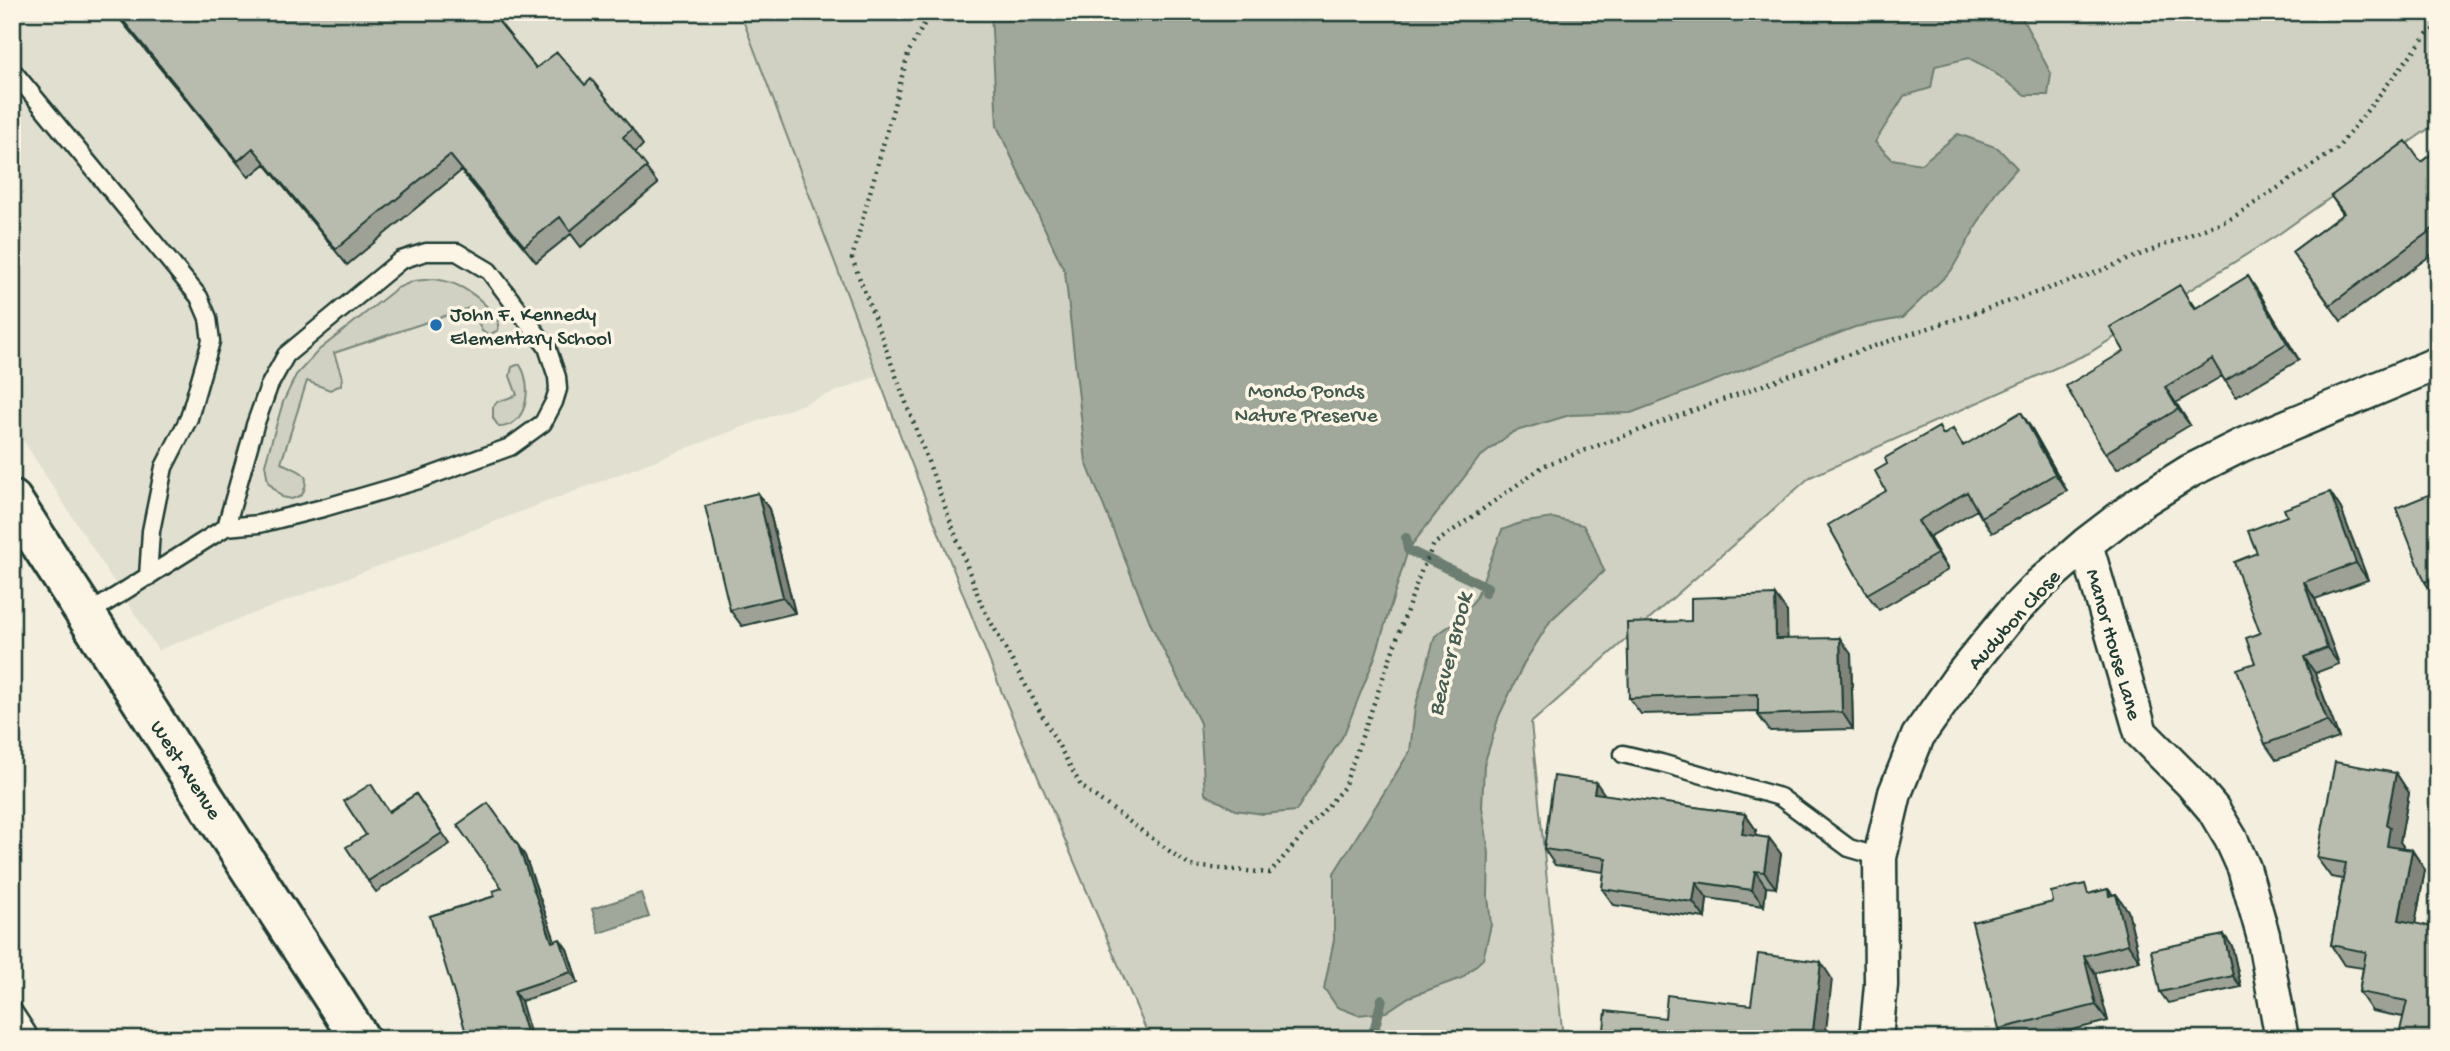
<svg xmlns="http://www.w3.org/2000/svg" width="2450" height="1051" viewBox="0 0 2450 1051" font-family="'Gochi Hand',sans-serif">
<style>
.built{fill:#e1dfd0}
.green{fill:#d0d1c2;stroke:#78877b;stroke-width:2}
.water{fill:#a0a89b;stroke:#6c7d72;stroke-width:2}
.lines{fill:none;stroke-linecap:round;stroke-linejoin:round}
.stream{stroke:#6c7d72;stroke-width:10}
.service-casing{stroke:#1f3d34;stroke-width:21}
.minor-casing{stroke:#1f3d34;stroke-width:37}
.tertiary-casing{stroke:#1f3d34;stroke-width:44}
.path{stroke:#1f3d34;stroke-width:4.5;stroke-dasharray:2 5;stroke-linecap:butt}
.service{stroke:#fcf5e5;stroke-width:16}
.minor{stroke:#fcf5e5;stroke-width:32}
.tertiary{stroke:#fcf5e5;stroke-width:38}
.wall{fill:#9ea296;stroke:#1f3d34;stroke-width:2}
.shaded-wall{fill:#81847a;stroke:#1f3d34;stroke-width:2}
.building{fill:#b8bcae;stroke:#1f3d34;stroke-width:2}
.poi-dot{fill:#1f6fb2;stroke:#fcf5e5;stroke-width:2.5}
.labels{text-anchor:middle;stroke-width:7;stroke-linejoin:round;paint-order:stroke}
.poi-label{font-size:21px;fill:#1f3d34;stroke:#fcf5e5;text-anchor:start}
.park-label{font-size:21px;fill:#425b50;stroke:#fcf5e5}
.street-label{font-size:21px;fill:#1f3d34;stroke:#fcf5e5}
.water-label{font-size:23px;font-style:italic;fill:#465d53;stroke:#fcf5e5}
</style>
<rect width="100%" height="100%" fill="#f3eede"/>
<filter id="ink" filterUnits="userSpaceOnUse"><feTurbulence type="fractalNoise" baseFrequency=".0143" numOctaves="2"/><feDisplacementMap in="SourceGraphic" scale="14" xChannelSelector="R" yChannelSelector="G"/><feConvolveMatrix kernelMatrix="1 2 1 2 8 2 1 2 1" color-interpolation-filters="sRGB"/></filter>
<g filter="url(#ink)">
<!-- built -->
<path class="built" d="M12 12H740L879 375 158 650 12 423Z"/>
<!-- green -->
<path class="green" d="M740 12H2438V122L2276 236 2089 353 1810 477 1531 723 1563 1039H1150L1003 695 901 437Z
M434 279C461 282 484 299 498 321V330L489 335 482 331 472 307 334 353 342 377 341 385 330 390 307 381 281 463C300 472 313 471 302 495L292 499 282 497 268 482 265 464 283 402 296 375 319 350 397 288 414 281Z
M517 365H520C533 385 528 427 499 427L493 418V407L497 402 517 395 510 376 512 367Z"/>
<!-- water -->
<path class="water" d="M991 12H2019L2051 74 2048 95H2025L1988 68 1969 58 1935 66 1931 88 1904 96 1875 142 1892 159 1921 164 1958 134 1998 148 2017 168 1995 193 1951 271 1902 318 1855 327 1631 413 1570 415 1513 432 1479 458 1408 550 1375 657 1344 734 1296 811 1263 814 1235 810 1205 794 1200 723 1152 627 1086 462 1065 272 997 126Z
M1553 518 1583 525 1592 541 1604 571 1551 620 1524 663 1499 716 1484 765 1482 807 1489 853 1488 896 1491 925 1483 959 1462 978 1409 997 1386 1012 1358 1015 1337 1007 1324 988 1334 940V873L1410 751 1415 708 1435 636 1459 619 1476 598 1502 530 1520 523Z
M641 893 649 917 599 933 592 909Z"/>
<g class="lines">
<!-- stream -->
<path class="stream" d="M1406 538 1408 550 1487 587 1485 593
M1372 1039 1382 999"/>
<!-- service casing -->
<g class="service-casing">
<path id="service" d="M12 70 199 297 208 318 211 341 189 418 164 467 151 531 148 577
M88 614 226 527 259 524 323 508 419 480 510 447 543 423 554 402 558 389 557 377 547 347 489 271 457 252H426L401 260 286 355 269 386 255 425 226 527
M1623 754 1661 763 1780 797 1849 848 1880 857
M12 1009 27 1032 16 1039"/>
</g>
<!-- minor casing -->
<g class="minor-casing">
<path id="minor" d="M2086 544 2141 733 2191 783 2213 809 2231 839 2244 868 2263 935 2282 1039
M1876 1039 1881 985 1880 857 1895 793 1918 736 1959 678 2010 615 2040 584 2086 544 2142 501 2190 471 2242 445 2438 363"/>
</g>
<!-- tertiary casing -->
<g class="tertiary-casing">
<path id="tertiary" d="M12 500 360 1039"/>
</g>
<!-- path -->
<path class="path" d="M931 12 909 51 852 258 982 606 1081 786 1190 866 1270 873 1344 787 1420 574 1434 544 1545 465 1823 363 2092 274 2232 218 2337 149 2427 34 2438 28"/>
<!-- service -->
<use href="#service" class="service"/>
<!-- minor -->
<use href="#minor" class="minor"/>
<!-- tertiary -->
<use href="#tertiary" class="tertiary"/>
</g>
<!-- wall -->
<path class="wall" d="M114 12H491L536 68 585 85 632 129 643 145 635 153 658 184 581 247 571 234 536 262 461 171 347 265 265 164 249 177Z
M2438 149V250L2341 321 2292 252 2343 214 2331 196 2421 162Z
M2259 293 2299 360 2236 397 2222 376 2176 403 2190 425 2117 469 2105 453 2124 351 2191 302 2195 308Z
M2032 429 2067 491 1992 533 1977 510 1929 537 1948 570 1879 610 1867 594 1886 491 1944 434 1964 445Z
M2438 491V598L2436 599 2425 582Z
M2330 492 2341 509 2368 580 2315 599 2339 664 2315 673 2339 738 2276 760 2265 744 2255 663 2260 633 2257 553 2287 516Z
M758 493 769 509 795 613 742 626 730 610Z
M1787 612V639L1851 654 1853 729 1770 731 1758 715V711L1641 714 1629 698 1691 621Z
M2396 773 2409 793 2400 842 2403 846V849L2412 850 2425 870 2415 924 2438 928 2403 1017 2372 1011 2359 992 2363 968 2344 965 2331 945 2343 879 2331 877 2317 858Z
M416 794 450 844 376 892 368 881 389 811Z
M1605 795 1745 814 1756 830V836L1769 838 1781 854 1776 888 1766 887 1764 906 1707 898 1705 918 1614 905 1602 889 1604 872 1555 865 1544 849Z
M488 803 525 856 555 941 567 949 578 983 521 1001 430 916 495 896 502 888Z
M2108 889 2113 895 2116 894 2128 911 2140 961 2095 973 2108 1021 2036 1039H2006L1999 1029 2092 893Z
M2224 935 2232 946 2241 987 2168 1003 2160 992Z"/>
<!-- shaded-wall -->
<path class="shaded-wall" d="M2248 276 2259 293 2299 360 2287 343Z
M2165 387 2176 403 2190 425 2178 409Z
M2021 412 2032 429 2067 491 2055 474Z
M2330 492 2341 509 2368 580 2356 563Z
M758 493 769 509 795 613 783 597Z
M1918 521 1929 537 1948 570 1937 554Z
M2304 582 2315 599 2339 664 2327 648Z
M1775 595 1787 612 1788 656 1776 639Z
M1840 638 1851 654 1853 729 1842 712Z
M2304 657 2315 673 2339 738 2327 721Z
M2396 773 2409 793 2400 842 2403 846 2400 865 2387 846 2386 824Z
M1596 782 1607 798 1594 793Z
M1745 814 1756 830 1754 851 1742 834Z
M1769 838 1781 854 1776 888 1764 872Z
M518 845 525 856 559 952 552 942Z
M2412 850 2425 870 2412 940 2399 920Z
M1755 871 1766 887 1764 906 1752 890Z
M1696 882 1707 898 1705 918 1693 902Z
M2108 889 2119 904 2116 894 2128 911 2140 961 2128 944 2109 896Z
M2224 935 2232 946 2241 987 2233 976Z
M560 939 567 949 578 983 571 972Z
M2084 956 2095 973 2108 1021 2096 1005Z
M1821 962 1832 979 1825 1039H1812Z
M514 991 521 1001 532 1039H528Z"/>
<!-- building -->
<path class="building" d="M116 12H491L536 68 557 52 585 85 591 79 632 129 623 137 647 167 570 231 560 217 524 246 450 155 336 249 253 148 238 161Z
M2406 141 2421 162 2438 149V225L2330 305 2292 252 2344 213 2331 196Z
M2248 276 2287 343 2225 381 2212 359 2165 387 2178 409 2105 453 2066 386 2124 351 2110 327 2180 285 2194 309Z
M2021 412 2055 474 1981 517 1967 492 1918 521 1937 554 1867 594 1828 525 1886 491 1875 471 1887 464 1885 458 1939 427 1943 435 1953 429 1963 446Z
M2438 491V577L2425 582 2396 508Z
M2330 492 2356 563 2304 582 2327 648 2304 657 2327 721 2265 744 2237 669 2255 663 2246 638 2260 633 2234 562 2257 553 2248 531 2287 516 2284 509Z
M758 493 783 597 730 610 705 506Z
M1775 595 1776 639 1840 638 1842 712 1758 715V694L1629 698 1627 623 1691 621V598Z
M2335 762 2396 773 2386 824 2390 827 2387 846 2412 850 2399 920 2438 928V1039H2398L2407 1001 2359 992 2366 952 2331 945 2346 863 2317 858Z
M1554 776 1596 782 1594 793 1745 814 1742 834 1769 838 1764 872 1755 871 1752 890 1696 882 1693 902 1602 889 1606 858 1544 849Z
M371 784 389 812 416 794 442 833 368 881 346 847 366 835 344 801Z
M488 803 518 845 552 942 560 939 571 972 514 991 528 1039H468L430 916 495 896 493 891 502 888 457 825Z
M2085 884 2088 894 2108 889 2109 896 2116 894 2128 944 2084 956 2096 1005 1999 1029 1972 922 2053 902 2051 892Z
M2224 935 2233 976 2160 992 2151 950Z
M1758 954 1821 962 1812 1039H1603L1606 1011 1665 1018 1667 995 1751 1005Z"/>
</g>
<!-- markers -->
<circle class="poi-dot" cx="436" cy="325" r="7"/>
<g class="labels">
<!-- poi labels -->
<g class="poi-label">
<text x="450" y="320">John F. Kennedy<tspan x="450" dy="24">Elementary School</tspan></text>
</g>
<!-- park labels -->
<g class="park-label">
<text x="1306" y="397">Mondo Ponds<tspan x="1306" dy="24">Nature Preserve</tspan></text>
</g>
<!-- street labels -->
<g class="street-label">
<text transform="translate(2013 619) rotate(-48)" y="7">Audubon Close</text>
<text transform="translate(2115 644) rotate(74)" y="7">Manor House Lane</text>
<text transform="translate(187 769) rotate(57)" y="7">West Avenue</text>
</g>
<!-- water labels -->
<g class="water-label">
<text transform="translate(1448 654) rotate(-76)" y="8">Beaver Brook</text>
</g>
</g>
<!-- margin -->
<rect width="2450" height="1051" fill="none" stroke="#fcf5e5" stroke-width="42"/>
<rect x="21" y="21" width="2408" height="1009" fill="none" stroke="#1f3d34" stroke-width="2.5" filter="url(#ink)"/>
</svg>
